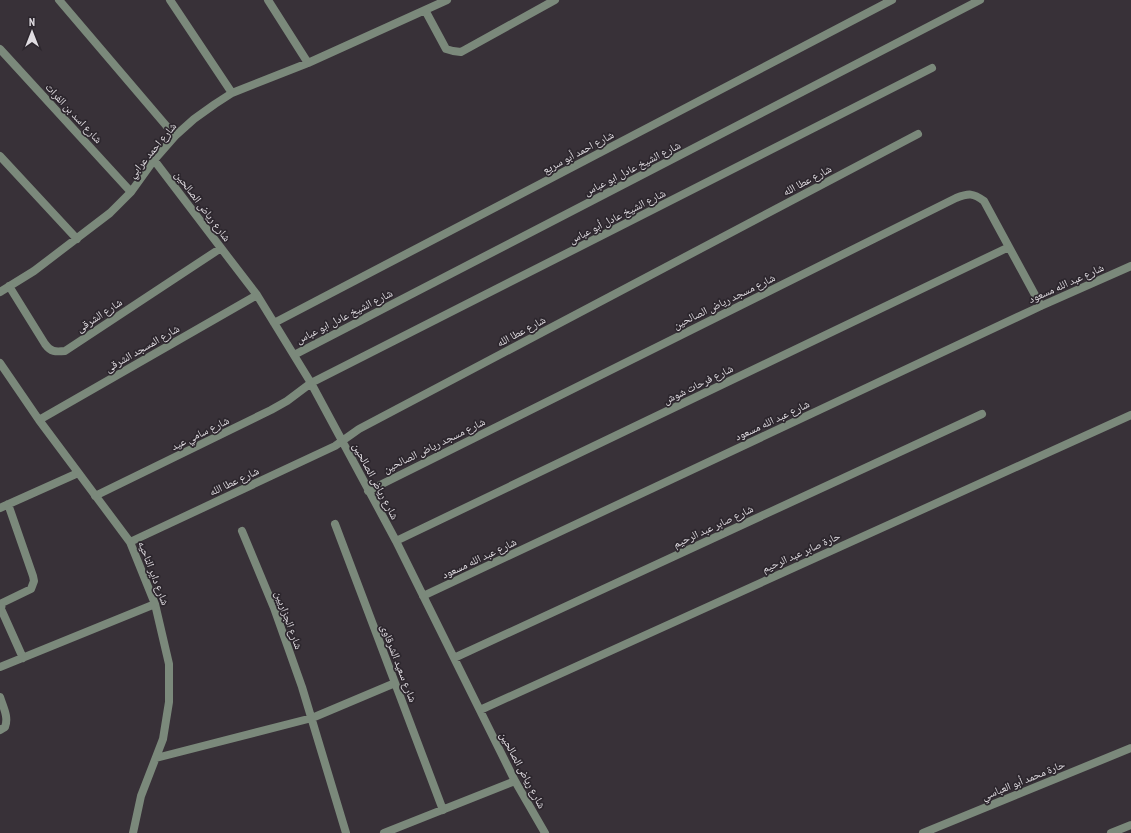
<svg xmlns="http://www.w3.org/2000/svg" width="1131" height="833" viewBox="0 0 1131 833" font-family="'PT Sans Narrow','Noto Naskh Arabic',sans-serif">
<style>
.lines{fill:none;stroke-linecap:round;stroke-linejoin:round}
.minor{stroke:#7b897b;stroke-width:8}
.labels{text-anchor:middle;stroke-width:3.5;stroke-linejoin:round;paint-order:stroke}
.street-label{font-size:11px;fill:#e1dde2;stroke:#2d272e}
</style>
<rect width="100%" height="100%" fill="#383138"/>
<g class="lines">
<!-- minor -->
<path class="minor" d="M59 0 175 136
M170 0 232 93
M268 0 308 63
M425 10 446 49 453 51 461 52 555 0
M0 49 131 192
M0 156 77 239
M154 160 221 248 257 295 311 383 396 541 515 781 545 833
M9 286 45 344C51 352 55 352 65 351L221 248
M0 292 34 271 110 213 131 192 154 160 175 136 194 119 215 104 232 93 308 63 447 0
M274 323 892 0
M294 355 980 0
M0 363 39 420 130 542 155 604 169 664V702L163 739 141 796 133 833
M39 420 257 295
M368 491 956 198C969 193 973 193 984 201L1041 306
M95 496 271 410 287 401 311 383 932 68
M8 504 33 576 34 581 31 589 2 603 1 609 23 658
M0 508 78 473
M335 524 443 810
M242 531 274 608 302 687 346 833
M396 541 1009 247
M130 542 335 446 359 429 918 134
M423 596 1041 306 1131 266
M454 658 982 414
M0 667 155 604
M0 697C3 707 9 717 5 727L0 730
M480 710 1131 415
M156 758 312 718 395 683
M384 833 515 781
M923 833 1131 748
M1111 833 1131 825"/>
</g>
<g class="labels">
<!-- street labels -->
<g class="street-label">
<text transform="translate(74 113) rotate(47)" y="4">شارع اسد بن الفرات</text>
<text transform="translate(152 150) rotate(-50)" y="4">شارع احمد عرابي</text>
<text transform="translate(578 152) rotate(-28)" y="4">شارع احمد أبو سريع</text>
<text transform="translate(632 168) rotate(-27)" y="4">شارع الشيخ عادل ابو عباس</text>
<text transform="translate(807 180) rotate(-28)" y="4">شارع عطا الله</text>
<text transform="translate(203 206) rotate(53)" y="4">شارع رياض الصالحين</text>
<text transform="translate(617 216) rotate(-27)" y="4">شارع الشيخ عادل أبو عباس</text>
<text transform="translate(1066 283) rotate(-24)" y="4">شارع عبد الله مسعود</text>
<text transform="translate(724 301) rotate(-26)" y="4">شارع مسجد رياض الصالحين</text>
<text transform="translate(99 315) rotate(-33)" y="4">شارع الشرقى</text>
<text transform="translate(344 316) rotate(-27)" y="4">شارع الشيخ عادل ابو عباس</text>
<text transform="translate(521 331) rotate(-28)" y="4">شارع عطا الله</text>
<text transform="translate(142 348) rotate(-30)" y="4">شارع المسجد الشرقى</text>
<text transform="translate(698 384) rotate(-26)" y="4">شارع فرحات شوش</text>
<text transform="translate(772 420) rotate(-25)" y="4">شارع عبد الله مسعود</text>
<text transform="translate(200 433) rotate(-26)" y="4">شارع سامي عيد</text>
<text transform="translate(434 445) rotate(-26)" y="4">شارع مسجد رياض الصالحين</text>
<text transform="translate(234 481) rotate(-25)" y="4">شارع عطا الله</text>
<text transform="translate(376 481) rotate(62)" y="4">شارع رياض الصالحين</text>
<text transform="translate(713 526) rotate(-25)" y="4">شارع صابر عبد الرحيم</text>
<text transform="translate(801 552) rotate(-24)" y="4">حارة صابر عبد الرحيم</text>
<text transform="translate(479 558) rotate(-25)" y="4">شارع عبد الله مسعود</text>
<text transform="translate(154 573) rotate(69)" y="4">شارع داير الناحيه</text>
<text transform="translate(289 620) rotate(70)" y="4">شارع الجزاريين</text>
<text transform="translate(399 663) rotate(69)" y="4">شارع سعيد الشرقاوى</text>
<text transform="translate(523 770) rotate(62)" y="4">شارع رياض الصالحين</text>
<text transform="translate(1023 780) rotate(-22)" y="4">حارة محمد أبو العباسي</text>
</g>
</g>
<!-- north arrow -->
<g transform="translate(32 32)" stroke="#2d272e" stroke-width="3" paint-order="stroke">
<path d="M0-3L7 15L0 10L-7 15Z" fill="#e1dde2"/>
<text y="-6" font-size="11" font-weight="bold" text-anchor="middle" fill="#e1dde2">N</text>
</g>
</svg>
